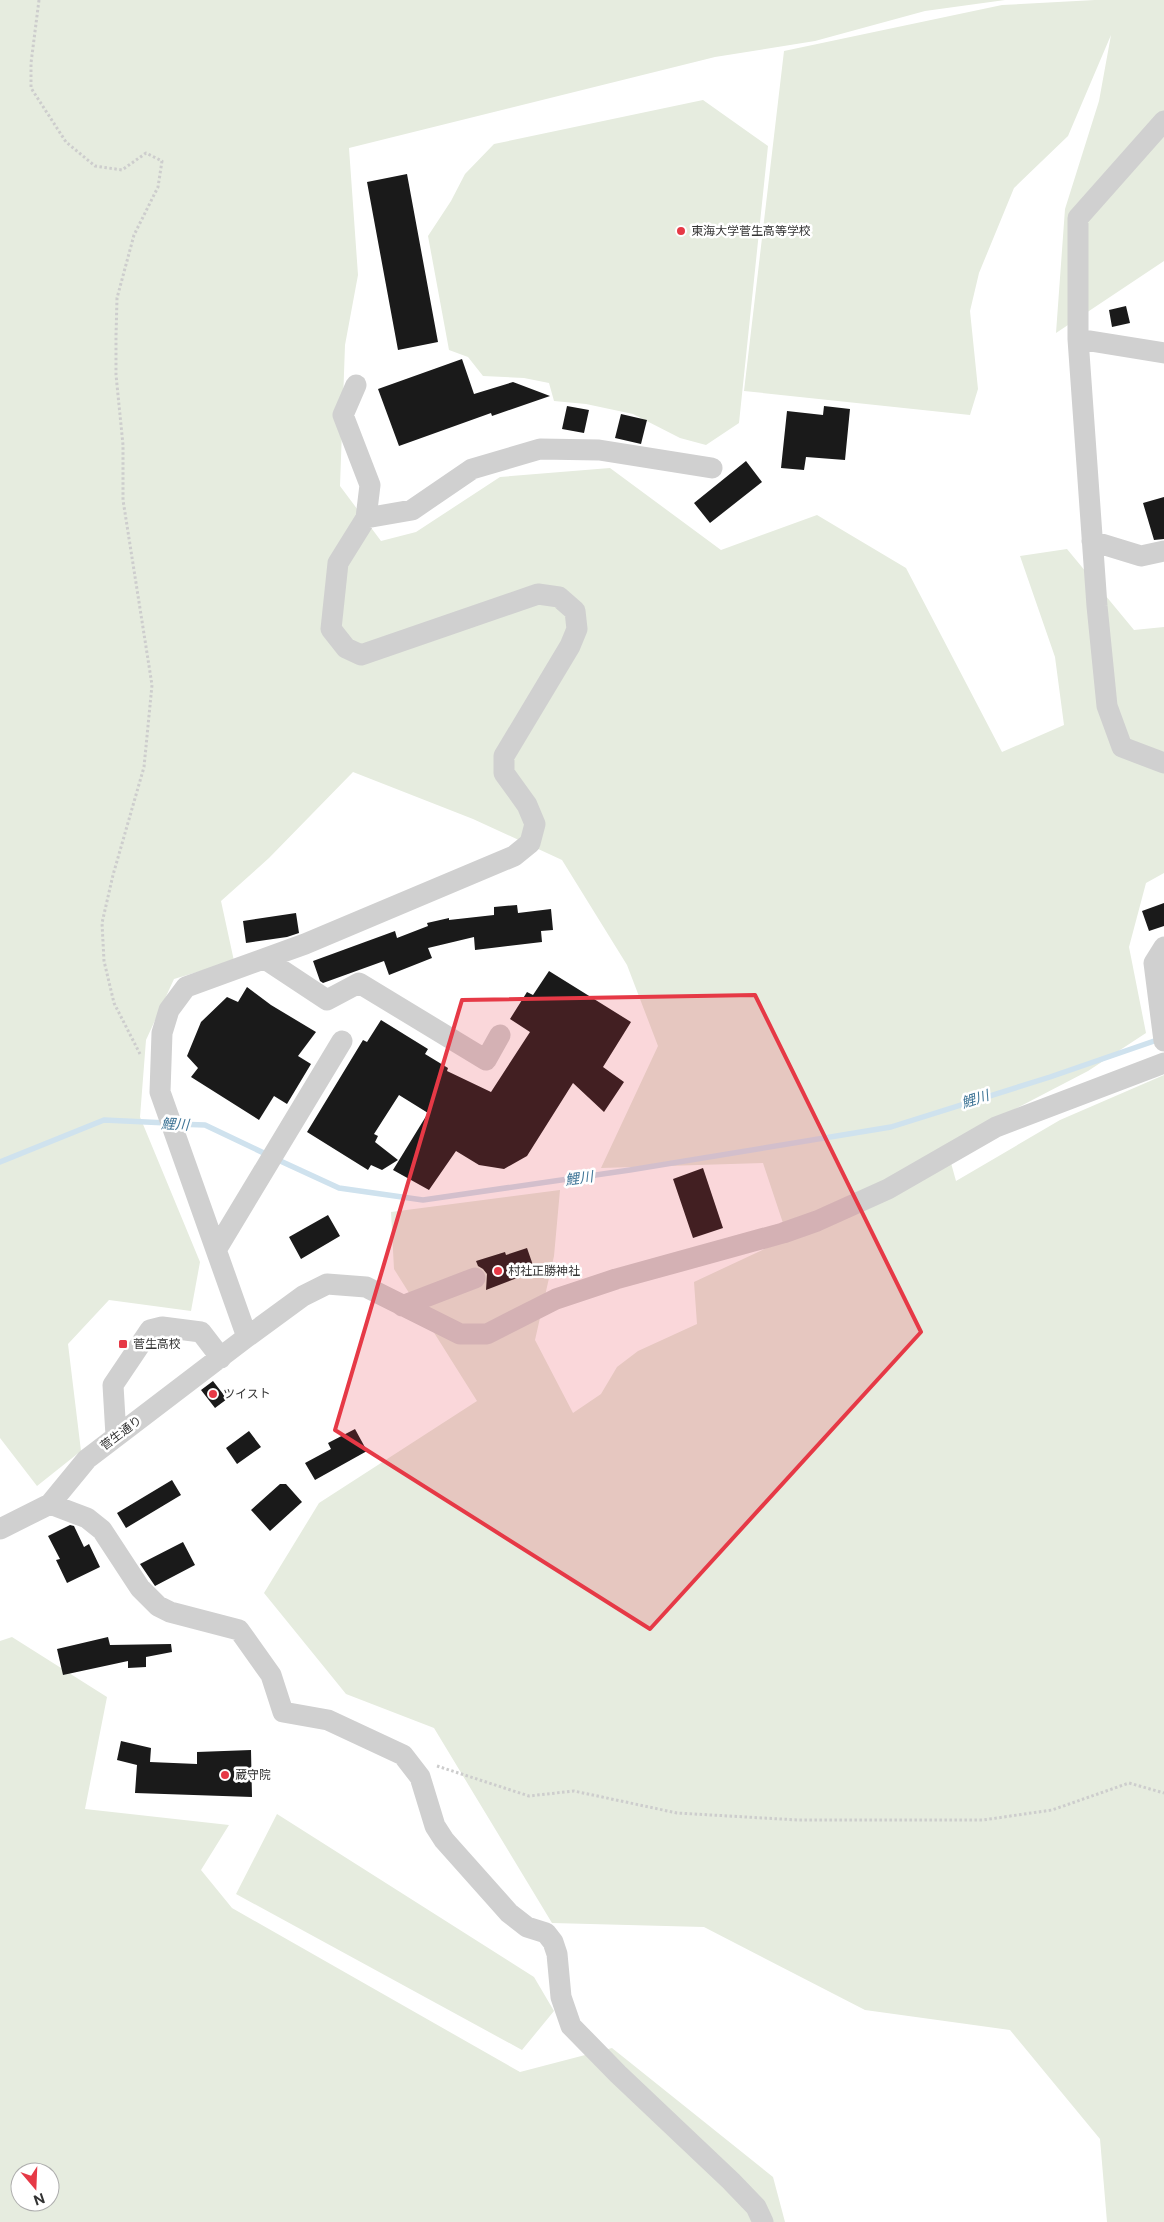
<svg xmlns="http://www.w3.org/2000/svg" width="1164" height="2222" viewBox="0 0 1164 2222" font-family="'Public Sans','Noto Sans JP',sans-serif">
<style>
.green{fill:#e6ecdf;fill-rule:evenodd}
.lines{fill:none;stroke-linecap:round;stroke-linejoin:round}
.stream{stroke:#cfe2ee;stroke-width:5.5}
.building{fill:#1a1a1a}
.path{stroke:#cdcdcd;stroke-width:3;stroke-dasharray:2.5 2.5;stroke-linecap:butt}
.minor{stroke:#d0d0d0;stroke-width:21}
.marked{fill:#e63946;fill-opacity:0.2;stroke:#e63946;stroke-width:4;stroke-linejoin:round}
.poi-dot{fill:#e63946;stroke:#fff;stroke-width:2}
.labels{text-anchor:middle;stroke-width:5;stroke-linejoin:round;paint-order:stroke}
.poi-label{font-size:12px;fill:#333;stroke:#fff;text-anchor:start}
.street-label{font-size:12px;fill:#333;stroke:#fff}
.water-label{font-size:14px;font-style:italic;fill:#3f7597;stroke:#fff}
</style>
<rect width="100%" height="100%" fill="#fff"/>
<!-- green -->
<path class="green" d="M0 0H1164V261L1056 333 1065 209 1099 101 1111 35 1068 136 1014 188 979 273 970 311 978 389 970 415 744 391 784 51 1002 5 1095 0H1005L925 11 815 41 715 57 349 148 358 275 345 345 340 486 381 541 416 532 500 477 610 468 721 550 817 515 906 568 1002 752 1064 725 1055 657 1020 556 1067 549 1134 630 1164 627V873L1146 883 1129 947 1146 1033 1088 1071 946 1145 956 1181 1060 1120 1164 1075V2222H1107L1100 2139 1010 2030 865 2010 704 1927 552 1923 434 1728 346 1694 264 1593 319 1503 477 1401 394 1269 391 1212 560 1190 554 1256 535 1340 573 1413 601 1394 617 1367 638 1351 697 1324 694 1282 788 1238 763 1163 601 1168 658 1046 627 965 562 860 473 819 353 772 269 858 221 901 234 961 174 979 146 1040 140 1117 200 1262 191 1311 109 1300 68 1344 81 1451 37 1486 0 1438Z
M703 100 768 146 739 423 706 445 680 438 633 414 586 404 554 401 549 383 524 378 483 376 468 357 449 350 428 236 451 201 465 174 494 144Z
M12 1637 107 1697 85 1809 229 1825 201 1870 232 1908 520 2072 612 2048 773 2177 785 2222H0V1641ZM20 2172H50V2202H20Z
M277 1814 534 1977 554 2011 522 2050 236 1894Z"/>
<g class="lines">
<!-- stream -->
<path class="stream" d="M176 1124 205 1125 268 1155
M276 1159 339 1188 423 1200 630 1170 891 1127 1050 1077 1160 1039
M0 1162 104 1120 167 1123"/>
</g>
<!-- building -->
<path class="building" d="M407 174 438 342 398 350 367 182Z
M1126 306 1130 323 1112 327 1109 310Z
M462 359 474 394 513 382 550 396 492 416 491 413 399 446 378 389Z
M567 406 589 410 584 433 562 429Z
M824 406 850 409 845 460 806 457 804 470 781 468 787 411 823 415Z
M621 414 647 420 641 444 615 438Z
M746 461 762 482 710 523 694 503Z
M1164 497V539L1154 540 1143 503Z
M1164 903V926L1149 931 1142 911Z
M517 905 518 913 551 909 553 930 541 931 542 942 475 950 474 937 428 948 432 958 389 975 384 961 323 983 320 981 313 961 395 931 397 938 428 926 427 923 449 918V920L494 915V907Z
M296 913 299 933 287 937 246 943 243 921Z
M549 971 631 1022 603 1067 624 1082 604 1112 573 1083 527 1156 504 1169 479 1165 456 1151 429 1190 393 1170 428 1113 399 1095 374 1134 378 1136 375 1142 398 1160 382 1170 371 1165 368 1170 307 1132 363 1040 367 1042 381 1020 428 1049 425 1054 448 1068 447 1071 491 1092 530 1032 510 1019 527 992 533 995Z
M247 987 271 1005 316 1032 298 1056 311 1064 287 1104 274 1096 259 1120 191 1077 198 1068 187 1056 201 1022 227 997 238 1002Z
M703 1168 723 1228 693 1238 673 1179Z
M328 1215 340 1236 301 1259 289 1237Z
M527 1248 535 1271 486 1290 487 1274 483 1269 478 1266 476 1261 505 1252 506 1255Z
M213 1381 227 1399 215 1408 201 1390Z
M355 1429 367 1451 315 1480 305 1463 331 1449 328 1443Z
M249 1431 261 1447 237 1464 226 1448Z
M172 1480 181 1495 126 1528 117 1513Z
M280 1484H286L302 1502 270 1531 251 1510Z
M70 1525 74 1526 84 1547 89 1544 100 1567 67 1583 56 1560 60 1559 48 1536Z
M183 1542 195 1565 155 1586 140 1564Z
M108 1637 110 1645 171 1644 172 1652 146 1657V1667L128 1668V1661L63 1675 57 1649Z
M121 1741 151 1748 150 1762 197 1764V1752L251 1750 252 1797 135 1793 137 1765 117 1760Z"/>
<g class="lines">
<!-- path -->
<path class="path" d="M39 0 31 63V88L66 142 95 166 122 170 146 153 162 161 158 187 134 235 117 298 116 336V375L123 445V500L152 685 144 767 113 875 102 923 104 961 114 1003 140 1054
M437 1766 529 1796 574 1791 677 1813 798 1820H983L1052 1810 1129 1783 1164 1793"/>
<!-- minor -->
<path class="minor" d="M1164 121 1078 218V339L1097 606 1107 706 1122 747 1164 763
M1078 339 1164 353
M366 518 412 510 472 469 540 449 599 450 712 468
M1092 541 1141 556 1164 551
M1164 947 1154 963 1164 1041
M265 959 327 1000 359 983 486 1060 500 1035
M216 1250 342 1041
M402 1306 475 1278
M247 1337 160 1092 162 1033 169 1010 186 987 305 944 514 856 530 843 535 824 527 805 504 773V756L570 646 577 629 575 611 559 597 538 594 361 655 346 648 331 629 338 563 366 518 370 485 343 415 356 385
M116 1436 113 1385 150 1330 162 1327 201 1332 221 1358
M50 1504 87 1518 102 1530 140 1588 158 1606 170 1612 239 1630 271 1675 283 1712 328 1720 403 1755 420 1777 435 1826 444 1840 509 1913 527 1927 546 1933 553 1942 557 1954 561 1997 571 2026 618 2074 731 2181 756 2207 763 2222
M0 1529 50 1504 87 1459 247 1337 303 1296 327 1284 366 1287 460 1334H487L556 1299 616 1279 783 1233 817 1221 888 1189 996 1127 1164 1063"/>
</g>
<!-- marked area -->
<path class="marked" d="M755 995 921 1332 650 1629 335 1430 462 1000Z"/>
<!-- markers -->
<g class="poi-dot">
<circle cx="681" cy="231" r="5"/>
<circle cx="498" cy="1271" r="5"/>
<rect x="118" y="1339" width="10" height="10" rx="2.5"/>
<circle cx="213" cy="1394" r="5"/>
<circle cx="225" cy="1775" r="5"/>
</g>
<g class="labels">
<!-- poi labels -->
<g class="poi-label">
<text x="691" y="235">東海大学菅生高等学校</text>
<text x="508" y="1275">村社正勝神社</text>
<text x="133" y="1348">菅生高校</text>
<text x="223" y="1398">ツイスト</text>
<text x="235" y="1779">蔵守院</text>
</g>
<!-- street labels -->
<g class="street-label">
<text transform="translate(121 1433) rotate(-37)" y="4">菅生通り</text>
</g>
<!-- water labels -->
<g class="water-label">
<text transform="translate(975 1099) rotate(-18)" y="5">鯉川</text>
<text transform="translate(175 1124) rotate(3)" y="5">鯉川</text>
<text transform="translate(579 1178) rotate(-8)" y="5">鯉川</text>
</g>
</g>
<!-- north arrow -->
<g transform="translate(35 2187) rotate(161)"><circle r="24" fill="#ffffff" stroke="#adadad"/>
<path d="M0-4L9 19L0 12L-9 19Z" fill="#e63946"/>
<text y="-8" font-size="14" font-weight="bold" text-anchor="middle" fill="#333333">N</text>
</g>
</svg>
